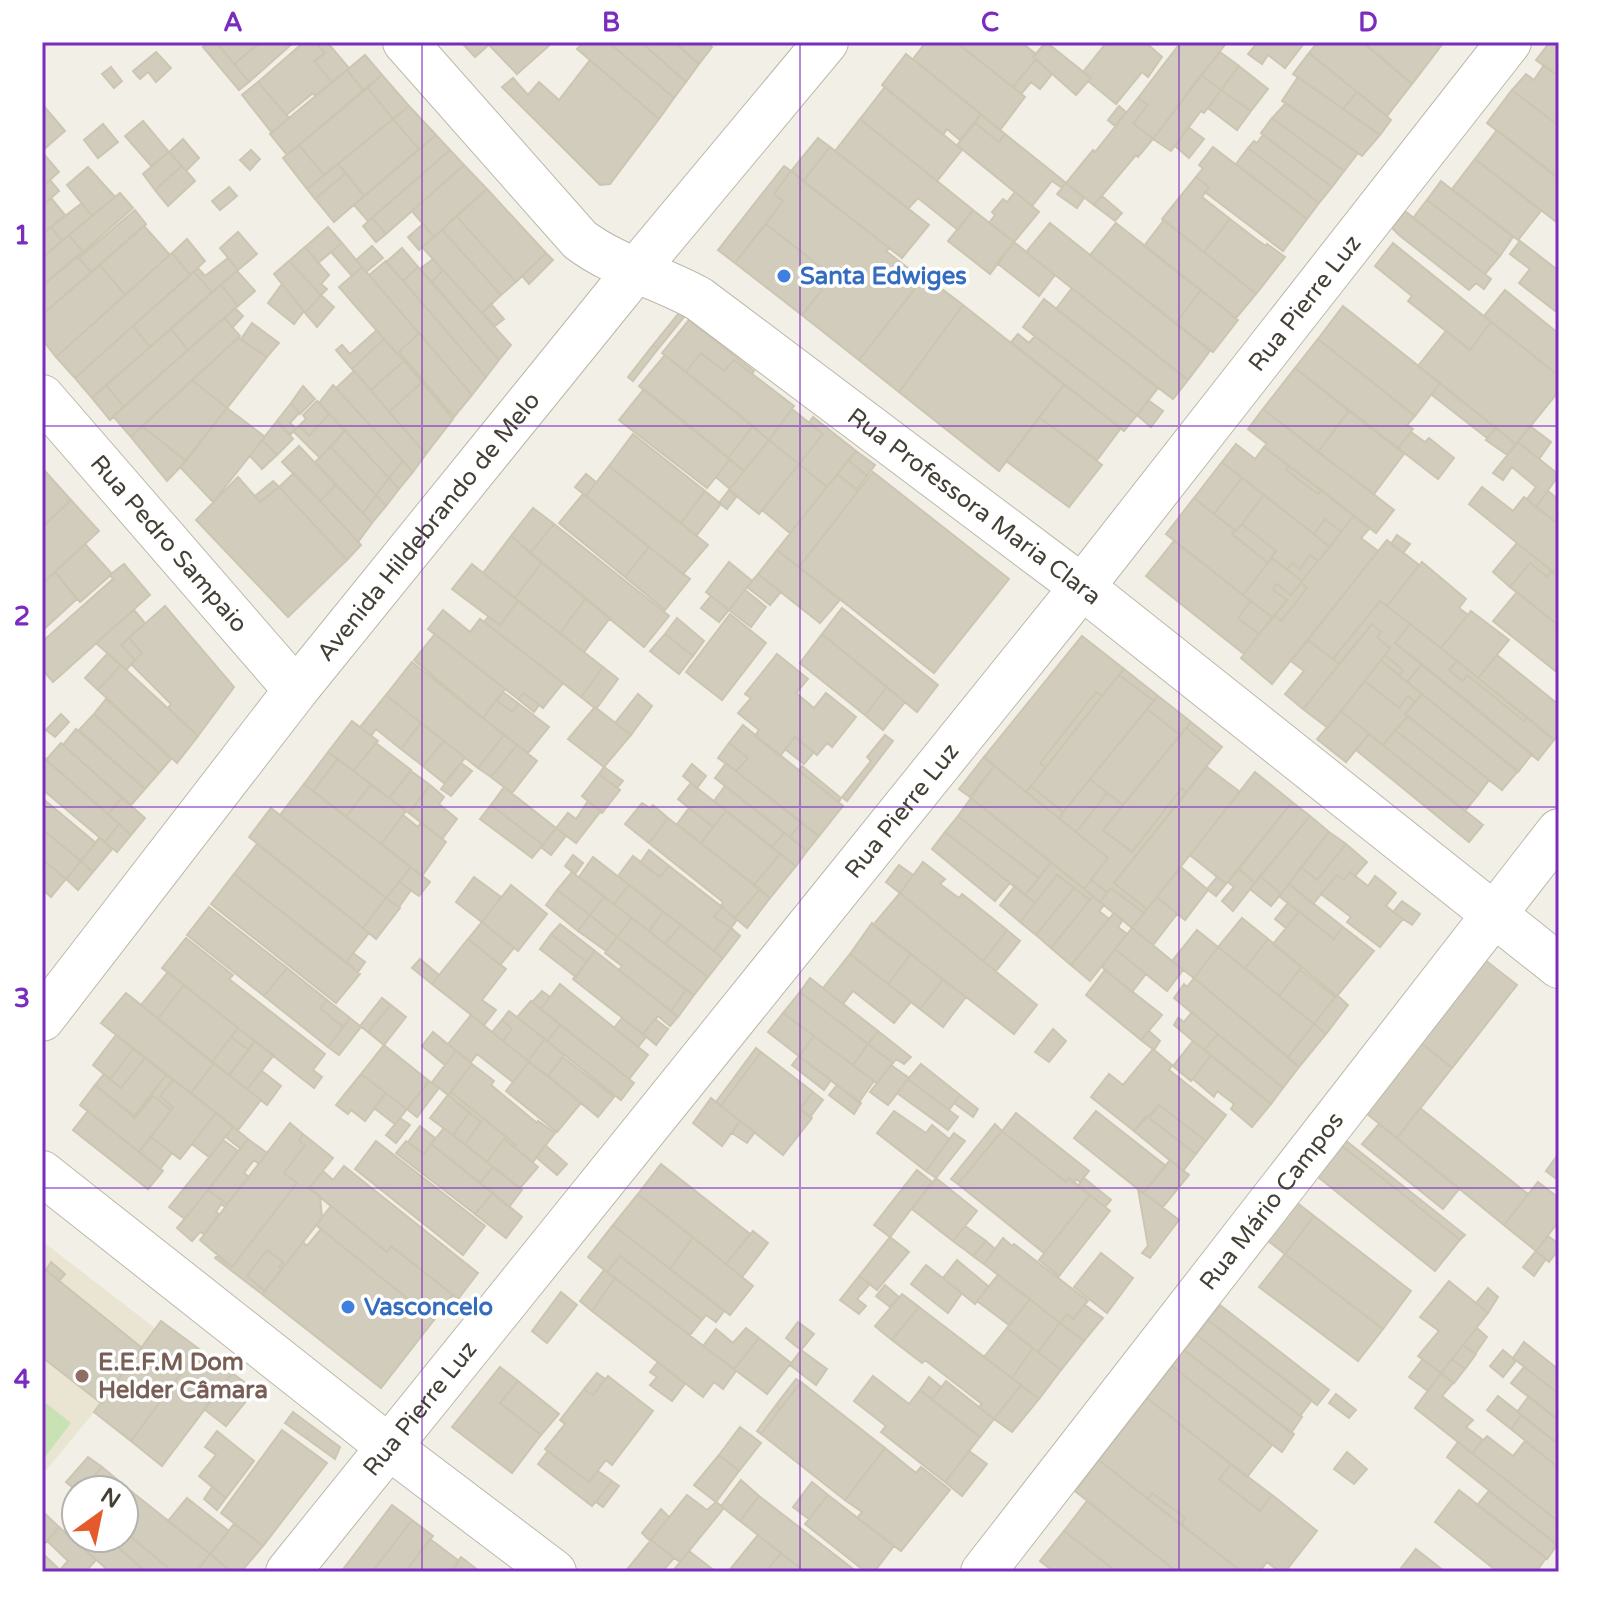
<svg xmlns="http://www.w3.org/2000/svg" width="1601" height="1614" viewBox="0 0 1601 1614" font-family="'Varela Round',sans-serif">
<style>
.education{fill:#e9e5d2}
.green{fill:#c8e2b3}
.building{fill:#d2ccbd;stroke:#ccc5b1;stroke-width:2}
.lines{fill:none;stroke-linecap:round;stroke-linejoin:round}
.minor-casing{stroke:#bcb8aa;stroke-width:46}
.minor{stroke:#fff;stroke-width:44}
.grid{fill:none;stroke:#7b2cbf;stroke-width:2;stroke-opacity:0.55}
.shop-dot{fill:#3f7fe0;stroke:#fff;stroke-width:3}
.education-dot{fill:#8d6e63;stroke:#fff;stroke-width:3}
.labels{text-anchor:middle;stroke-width:7;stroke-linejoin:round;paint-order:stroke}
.shop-label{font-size:24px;font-weight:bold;fill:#366cbe;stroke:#fff;text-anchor:start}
.street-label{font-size:24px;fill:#444036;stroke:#fff}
.education-label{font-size:24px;font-weight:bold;fill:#785e54;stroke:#fff;text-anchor:start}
.neatline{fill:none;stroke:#7b2cbf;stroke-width:3}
.grid-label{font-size:26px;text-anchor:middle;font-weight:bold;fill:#7b2cbf}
</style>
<rect width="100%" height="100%" fill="#f2efe7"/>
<!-- education -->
<path class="education" d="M42 1241 156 1329 94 1412 42 1475Z"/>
<!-- green -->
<path class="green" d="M42 1400 71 1423 42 1461Z"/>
<!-- building -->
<path class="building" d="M208 42H216L249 82 239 90 203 47Z
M216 42H261L234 64Z
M261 42H294L249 82 234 64Z
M304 42H315L325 53 314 61 332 82 315 96 313 93 286 115 258 82Z
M315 42H327L349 68 332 82 314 61 325 53Z
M461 42H492L475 57Z
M492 42H553L517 74 489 45Z
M584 42H608L674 98 659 119 577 49Z
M608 42H641L686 82 674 98Z
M641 42H674L699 64 686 82Z
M674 42H707L712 47 699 64Z
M926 42H956L1025 97 1000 130 913 59Z
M956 42H1021L1036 54 1033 57 1036 59 1013 87Z
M1046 42 1091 78 1076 95 1033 57Z
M1107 42H1145L1162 57 1148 77 1142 72 1116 104 1088 81 1091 78 1083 72Z
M1181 42H1227L1153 139 1133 123 1148 105 1138 98Z
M1258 42H1305L1285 68 1268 55 1262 64 1248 54Z
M1318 42H1363L1412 84 1387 116 1309 53Z
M1366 42H1444L1412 84 1365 44Z
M1550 42H1559V77L1536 60Z
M156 52 171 68 156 82 148 72 140 79 133 71Z
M1220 52 1239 66 1221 90 1201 75Z
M1309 53 1357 92 1343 109 1293 74Z
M906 54 981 114 960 140 947 129 943 135 882 85Z
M365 55 382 75 364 91 347 70Z
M1036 59 1052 74 1040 89 1031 82 1021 94 1013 87Z
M590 60 659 119 610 184 600 185 502 87 513 78 528 95 539 82 559 100Z
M1544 65 1559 77V126L1512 90 1526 74 1534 80Z
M1239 66 1268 89 1251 111 1221 90Z
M111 67 122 81 114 88 102 74Z
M347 70 364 91 287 155 270 134Z
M382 75 409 106 393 119 367 87Z
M1201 75 1221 90 1204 113 1201 111 1171 151 1153 139Z
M1298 77 1380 135 1362 156 1282 101Z
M258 82 289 118 272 133 242 95Z
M367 87 393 119 324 175 299 145Z
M885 87 962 150 937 181 860 119Z
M1221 90 1251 111 1237 130 1208 108Z
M1512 90 1559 126 1558 178 1487 123Z
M1357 92 1391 120 1380 135 1343 109Z
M1138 98 1148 105 1133 123 1153 139 1138 157 1136 155 1094 205 1066 183 1093 150 1095 152Z
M1286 103 1358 153 1344 171 1272 118Z
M42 104 65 131 42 151Z
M409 106 436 135 419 149 393 119Z
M1119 106 1126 112 1115 126 1108 120Z
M981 114 1005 134 999 142 975 123Z
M1272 118 1344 171 1332 187 1261 133Z
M393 119 419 149 364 196 338 164Z
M860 119 973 210 958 230 918 198 908 209 835 151Z
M143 121 169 152 151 166 125 136Z
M975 123 999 142 1005 134 1066 183 1062 188 1052 181 1032 206 957 145Z
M103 124 118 142 98 158 84 140Z
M1188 127 1204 139 1189 158 1175 146Z
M1497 130 1559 178V224L1475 159Z
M436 135 450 150 368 221 354 205Z
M1263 135 1332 187 1319 203 1248 148 1254 141 1257 143Z
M818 138 830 147 803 181 791 171Z
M183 139 199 158 186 171 169 152Z
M299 145 324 175 307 189 283 158Z
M830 147 929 225 902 258 803 181Z
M1213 147 1307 219 1283 251 1205 192 1209 187 1196 177 1203 168 1199 165Z
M1248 148 1319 203 1307 219 1236 164Z
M251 150 260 159 250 170 240 160Z
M450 150 464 165 386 234 372 218Z
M42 152 59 172 42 187Z
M169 152 182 166 155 190 143 174Z
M1475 159 1541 211 1518 240 1452 189Z
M338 164 346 173 315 199 307 189Z
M464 165 487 189 434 237 412 211Z
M182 166 195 181 168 206 155 190Z
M784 166 791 171 774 194 783 201 735 263 718 250Z
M88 167 115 197 92 216 67 185Z
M791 171 889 248 886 251 922 279 859 360 802 315 822 290 813 282 823 269 766 224 783 201 774 194Z
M346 173 364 196 334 222 315 199Z
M1196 177 1209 187 1202 197 1230 219 1204 252 1162 219Z
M50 180 59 191 42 206V187Z
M1441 181 1513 237 1500 256 1427 200Z
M1066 183 1084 198 1077 208 1057 194Z
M229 187 237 196 220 210 212 201Z
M487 189 546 253 516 282 456 216Z
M1015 192 1039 212 1014 242 989 223 995 215 992 212 1003 199 1007 202Z
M120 193 133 208 83 252 69 235Z
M1102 196 1122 213 1115 221 1094 205Z
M51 198 65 215 42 235V206Z
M1427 200 1500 256 1485 274 1413 218Z
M82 203 92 216 62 241 51 227Z
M135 210 146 224 91 272 79 258Z
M973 210 1014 242 990 274 948 241Z
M1405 211 1491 279 1484 289 1476 283 1469 290 1399 235 1392 228Z
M456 216 516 282 501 295 442 230Z
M372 218 386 234 376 242 363 226Z
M1230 219 1260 242 1266 246 1267 244 1285 257 1256 294 1204 252Z
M1164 220 1256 294 1236 318 1144 246Z
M1050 223 1210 351 1188 380 1026 252Z
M1116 223 1201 290 1176 323 1090 255Z
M423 224 434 237 419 250 408 237Z
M766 224 823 269 813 282 822 290 802 315 735 263Z
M144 226 170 255 125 295 100 265Z
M51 227 62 241 42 258V235Z
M328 227 342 243 318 263 305 247Z
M442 230 501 295 482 313 422 247Z
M238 232 257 254 238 270 220 248Z
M69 235 83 252 42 286V258Z
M187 239 205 261 190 275 172 253Z
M1520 241 1559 271V314L1519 283 1530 269 1510 254Z
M1014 242 1055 275 1039 296 997 263Z
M342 243 362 267 352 276 331 252Z
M1393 243 1491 322 1470 350 1408 301 1412 296 1375 266Z
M372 246 383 258 366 272 356 260Z
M305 247 329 275 321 284 327 289 321 295 289 261Z
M402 248 418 267 403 281 386 262Z
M172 253 190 275 75 378 56 357Z
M546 253 553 260 529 284 522 276Z
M77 256 91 272 42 315V286Z
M228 258 238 270 212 292 194 272 198 268 205 276Z
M433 259 443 270 432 282 420 269Z
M289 261 321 295 305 313 274 274Z
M386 261 486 377 472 395 369 275Z
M100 265 125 295 56 357 42 339V315Z
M362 267 419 333 397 354 339 287Z
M418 267 499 360 486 377 403 281Z
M443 270 511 345 499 360 432 282Z
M237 271 255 291 238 306 221 285Z
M194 272 212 292 150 347 133 326Z
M925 276 963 305 899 392 859 360Z
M282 284 304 311 294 324 268 303Z
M221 285 238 306 188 350 171 329Z
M1072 288 1188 380 1173 399 1056 309Z
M1201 290 1238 320 1213 352 1176 323Z
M1505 290 1559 334V376L1484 316Z
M321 295 334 307 317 327 305 313Z
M1044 299 1158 388 1137 415 1023 327Z
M491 304 504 319 495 326 482 313Z
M963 305 1064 385 999 471 899 392Z
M1343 306 1440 383 1415 416 1318 339Z
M235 308 243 316 233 327 224 318Z
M679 313 684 317 658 349 653 345Z
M224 318 240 336 131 437 113 416Z
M689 320 754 371 752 374 734 360 724 371 701 353 686 372 662 353Z
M1491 322 1559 376V391L1516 444 1418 366 1446 331 1470 350Z
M252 323 279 343 267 357 241 339Z
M133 326 150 347 92 398 75 378Z
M171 329 188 350 124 407 106 385Z
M377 330 384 339 352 369 336 350 342 345 350 354Z
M419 333 472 395 454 417 399 352Z
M1018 334 1029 343 1035 336 1137 415 1124 431 1011 342Z
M238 338 267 357 227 408 192 380Z
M384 339 404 361 371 390 352 369Z
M1318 339 1415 416 1407 425 1413 429 1398 448 1295 368Z
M653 345 658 349 633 381 628 377Z
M701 353 724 371 734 360 794 406 769 440 686 372Z
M665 355 753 426 728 458 639 386Z
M404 361 422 382 389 412 371 390Z
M1295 368 1349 411 1318 452 1263 409Z
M354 371 426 454 413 472 336 388Z
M192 380 227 408 186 461 142 426Z
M422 382 453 419 426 454 389 412Z
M1440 383 1496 428 1487 438 1432 395Z
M106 385 124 407 110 420 92 398Z
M333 385 403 461 389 478 319 403Z
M1064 385 1121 428 1097 460 1039 417Z
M303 386 315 399 300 414 291 403Z
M644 389 730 459 707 488 619 420Z
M1148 400 1163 411 1151 427 1137 415Z
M317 401 329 414 309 436 299 426 306 419 303 415Z
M291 403 299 413 290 423 296 429 290 435 277 421Z
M227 408 265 437 213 502 180 467Z
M792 409 823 434 799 464 769 440Z
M1263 409 1394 510 1376 533 1264 447 1267 444 1248 429Z
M1349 411 1404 454 1374 494 1318 452Z
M329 414 345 430 320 458 293 431 299 426 309 436Z
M813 417 856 451 827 487 799 464 823 434 809 423Z
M1039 417 1102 465 1069 507 1006 461Z
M277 421 293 439 277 455 262 440Z
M142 426 186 461 167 481 131 437Z
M753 426 769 440 744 471 728 458Z
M1530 426 1551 442 1539 459 1518 442Z
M1496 428 1516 444 1507 455 1486 440Z
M345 430 389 478 376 495 331 447Z
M1411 432 1425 442 1429 438 1454 458 1438 479 1398 448Z
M633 434 705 491 681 523 609 466Z
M262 440 277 455 262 469 250 456Z
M769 440 799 464 759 514 729 490Z
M1518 442 1559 475 1536 507 1527 499 1536 487 1512 467 1503 480 1493 473Z
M1236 444 1255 459 1264 447 1289 466 1286 470 1318 494 1322 490 1354 516 1341 532 1325 519 1314 534 1222 462Z
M299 446 336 485 320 501 282 462Z
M331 447 376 495 363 513 315 462Z
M856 451 875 465 867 476 848 460Z
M730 459 744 471 730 489 716 477Z
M848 460 867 476 857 489 837 474Z
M403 461 413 472 399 489 389 478Z
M1222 462 1242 478 1214 514 1194 498Z
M799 464 827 487 790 533 762 510Z
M609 466 708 545 683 574 586 496Z
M1289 466 1322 490 1318 494 1286 470Z
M43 469 71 500 45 525 42 521Z
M873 472 1009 579 934 673 799 567Z
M294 473 361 545 347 560 279 487Z
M586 474 596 482 586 496 575 487Z
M837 474 858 491 799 567 777 550Z
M238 477 260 502 279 487 347 560 288 617 196 520Z
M389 478 399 489 386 506 376 495Z
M1242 478 1264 495 1236 531 1214 514Z
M273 481 279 487 260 502 255 496Z
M336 485 372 523 358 542 320 501Z
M1482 487 1513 511 1524 497 1559 525V577L1469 504Z
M729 490 737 496 727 509 719 503Z
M705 491 721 504 696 536 681 523Z
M1548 491 1559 500V525L1536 507Z
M583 494 649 547 625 577 559 523Z
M376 495 386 506 372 523 363 513Z
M1264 495 1330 547 1318 561 1310 555 1300 569 1292 563 1287 570 1271 557 1276 551 1242 524Z
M1194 498 1235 530 1232 534 1268 563 1243 595 1166 534Z
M71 500 99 531 42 584V527Z
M533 508 554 524 530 553 511 536Z
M1354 516 1370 528 1361 538 1378 551 1272 684 1241 658 1274 615 1281 621 1307 588 1301 583 1302 581Z
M1325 519 1341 532 1330 547 1314 534Z
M554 524 669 616 644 647 530 553Z
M1242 524 1276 551 1268 563 1232 534Z
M1397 535 1410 544 1403 553 1391 544Z
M511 536 542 562 515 598 483 573Z
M1387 540 1419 565 1387 606 1380 601 1333 659 1308 640Z
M1174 541 1251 601 1238 618 1259 634 1244 654 1146 576Z
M1517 543 1552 571 1547 577 1530 563 1510 587 1493 572Z
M85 544 112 574 80 602 55 572Z
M649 547 690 579 665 610 625 577Z
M777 550 840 600 820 623 758 574Z
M1310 555 1318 561 1302 581 1287 570 1292 563 1300 569Z
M1272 558 1302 581 1291 595 1277 584 1273 590 1287 600 1273 618 1243 595Z
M542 562 586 598 560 633 515 598Z
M729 562 752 581 729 610 706 592Z
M1422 562 1466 599 1459 608 1468 615 1441 648 1387 606Z
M1530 563 1547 577 1552 571 1559 577V626L1510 587Z
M124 564 150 595 53 682 42 669V642L113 579 110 575Z
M472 564 518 601 500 625 452 589Z
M55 572 77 599 43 630 42 584Z
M758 574 781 592 770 605 747 587Z
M1301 583 1307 588 1281 621 1274 615 1287 600 1273 590 1277 584 1291 595Z
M745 590 766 607 751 627 729 610Z
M1517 592 1559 626V674L1493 621Z
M711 596 729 610 719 622 701 608Z
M586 598 610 618 584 652 560 633Z
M518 601 603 667 581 697 484 622 488 617 500 625Z
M1251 601 1273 618 1259 634 1238 618Z
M1380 601 1410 624 1395 643 1422 664 1407 682 1399 676 1403 670 1385 655 1390 648 1377 637 1381 632 1372 624 1339 664 1333 659Z
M165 606 234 687 198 736 168 708 171 704 131 664 142 653 129 638Z
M842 608 938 685 917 712 822 634Z
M134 610 145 623 121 645 135 660 126 670 96 643Z
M443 610 470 632 480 619 563 683 543 708 524 693 518 699 428 629Z
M1471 611 1509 640 1478 678 1441 648Z
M730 614 766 643 722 700 686 672Z
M677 618 704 641 693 656 665 634Z
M1372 624 1381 632 1377 637 1390 648 1328 728 1303 709Z
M1410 624 1457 661 1449 670 1463 681 1467 675 1524 721 1527 717 1554 740 1538 760 1395 643Z
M435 634 505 689 483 718 414 660Z
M665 634 693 656 679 674 650 651Z
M822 634 887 687 865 715 800 663Z
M1082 636 1124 669 1102 696 1096 692 1040 763 1046 767 1026 792 984 757Z
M129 638 142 653 135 660 121 645Z
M1308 640 1339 664 1303 709 1285 694 1304 671 1291 661Z
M108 653 121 665 98 690 85 678Z
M777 654 808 679 796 693 814 708 826 693 856 717 832 747 827 743 817 755 795 737 780 756 755 736 759 730 738 713 751 698 745 694Z
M1385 655 1403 670 1399 676 1381 660Z
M1497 655 1559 705V734L1554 740 1478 678Z
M1381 660 1422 694 1415 702 1408 696 1399 708 1365 681Z
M1457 661 1527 717 1524 721 1467 675 1463 681 1449 670Z
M412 662 504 735 478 768 386 695Z
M1422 664 1532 754 1518 772 1407 682Z
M121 665 198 736 177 763 98 690Z
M603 667 618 679 596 709 581 697Z
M1124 669 1158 696 1154 701 1119 675Z
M1119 675 1154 701 1063 812 1031 786Z
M1365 681 1399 708 1408 696 1415 702 1405 714 1408 716 1383 745 1341 711Z
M887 687 905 702 883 730 865 715Z
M503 692 519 704 512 712 496 700Z
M1096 692 1102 696 1046 767 1040 763Z
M524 693 539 705 534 712 518 699Z
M638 694 652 706 631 735 615 723Z
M1422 694 1518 771 1502 790 1405 714Z
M386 695 421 723 401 749 376 729 371 736 360 727Z
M1158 696 1191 722 1180 735 1147 709Z
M106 699 171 759 159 773 94 714Z
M496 700 512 712 519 704 549 727 528 753 483 718Z
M595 707 631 735 604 767 568 739Z
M1147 709 1180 735 1123 805 1090 779Z
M1341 711 1369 734 1346 762 1317 739Z
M61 714 69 722 55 737 46 730Z
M94 714 159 773 145 789 79 730Z
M1408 716 1489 780 1478 795 1395 730Z
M352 721 378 741 353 771 328 752Z
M1191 722 1222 747 1217 753 1186 728Z
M421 723 444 741 423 766 401 749Z
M743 725 843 806 819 836 736 771 748 758 729 743Z
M1186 728 1217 753 1186 792 1182 788 1132 852 1103 830Z
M76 729 145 789 131 805 63 745Z
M1395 730 1478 795 1465 811 1383 745Z
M1369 734 1483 825 1469 842 1356 750Z
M504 735 517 745 491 777 478 768Z
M885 735 893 741 847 801 842 797 871 761 867 757Z
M795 737 814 752 804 764 785 749Z
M444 741 465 758 444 783 423 766Z
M61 743 122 798 108 814 46 760Z
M376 743 411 770 389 798 353 771Z
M729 743 748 758 736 771 718 758Z
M517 745 537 761 512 793 491 777Z
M328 752 338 759 313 791 304 784Z
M42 756 119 824 105 842 42 789Z
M984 757 994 766 970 797 959 789Z
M338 759 371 784 346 817 313 791Z
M461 763 472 771 451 796 441 789Z
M726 763 801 823 790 837 715 778Z
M692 764 706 776 697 788 683 776Z
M802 766 841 798 839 802 799 771Z
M994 766 1108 858 1084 889 971 798Z
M604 767 623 781 617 788 599 774Z
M1207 767 1240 792 1147 909 1114 883Z
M411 771 430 785 409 813 389 798Z
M1255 772 1292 802 1226 884 1190 855Z
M599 774 620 790 602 813 582 796Z
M1090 779 1107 793 1076 832 1059 818Z
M691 783 726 811 713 827 678 799Z
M304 784 411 867 386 898 280 815Z
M371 784 406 811 381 844 346 817Z
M430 785 444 797 439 804 457 819 442 839 409 813Z
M725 786 784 833 772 847 714 801Z
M1031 786 1063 812 1059 818 1026 792Z
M504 787 556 828 543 845 491 805Z
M1182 788 1186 792 1114 883 1147 909 1144 913 1111 888 1107 892 1091 880 1108 858 1076 832 1107 793 1123 805 1103 830 1132 852Z
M42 798 96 843 81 861 42 829Z
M122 798 145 818 131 835 108 814Z
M971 798 1051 862 1039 878 958 816Z
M588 801 601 811 576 843 556 828 568 813 576 819Z
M1292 802 1310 816 1255 883 1239 869Z
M642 803 650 808 653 805 668 818 649 843 625 824Z
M491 805 543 845 532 858 480 819Z
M271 808 386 898 363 928 249 837Z
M689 808 713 827 701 843 677 824Z
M726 811 780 854 754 885 701 843Z
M403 815 418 827 421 822 446 842 422 876 381 844Z
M958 816 1039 878 1025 895 945 832Z
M1310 816 1329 832 1281 894 1260 876Z
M668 818 760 889 735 918 721 906 723 902 649 843Z
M801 823 819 836 807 851 790 837Z
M119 824 131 835 117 852 105 842Z
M556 828 566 836 551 855 541 847Z
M42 829 81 861 66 879 42 859Z
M945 832 1010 883 995 901 932 849Z
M1329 832 1346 844 1317 880 1301 867Z
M784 833 807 851 796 866 772 847Z
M99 838 112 849 93 872 81 861Z
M257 844 369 933 346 962 234 874Z
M1346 844 1367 862 1355 876 1350 872 1344 880 1337 875 1313 904 1289 884 1301 867 1317 880Z
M649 850 669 866 660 877 640 863Z
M780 854 796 866 770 898 754 885Z
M573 855 583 863 575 874 565 866Z
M633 856 660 877 669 866 722 907 714 917 731 928 714 951 618 876Z
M593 857 629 885 614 904 579 877Z
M42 859 66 879 51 897 42 889Z
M81 861 93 872 78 890 66 879Z
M923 862 945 879 940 884 959 898 962 894 1007 930 983 961 900 893Z
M1051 862 1093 896 1090 900 1057 875 1035 903 1025 895Z
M899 865 913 875 900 893 886 882Z
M411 867 430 882 419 896 399 882Z
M1181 867 1208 890 1185 920 1157 897Z
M1239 869 1255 883 1233 911 1222 901 1234 887 1228 882Z
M572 872 604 897 590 915 557 890Z
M1350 872 1368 886 1375 876 1396 893 1386 906 1403 919 1380 947 1347 922 1351 917 1321 894 1337 875 1344 880Z
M234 874 360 974 336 1003 211 904Z
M1057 875 1074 888 1036 935 1020 922Z
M1260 876 1281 894 1271 906 1250 889Z
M474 877 501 897 482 922 456 902Z
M1217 877 1226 884 1216 896 1207 889Z
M1091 880 1107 892 1100 902 1084 889Z
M399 882 411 890 399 907 386 898Z
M1289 884 1343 927 1334 939 1279 896Z
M511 885 547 914 518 951 482 922Z
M629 885 663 912 649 931 614 904Z
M1015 886 1035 903 1020 922 1000 905Z
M1074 888 1090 900 1051 948 1036 935Z
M1111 888 1144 913 1132 928 1100 902Z
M760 889 770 898 747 928 735 918Z
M557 890 590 915 578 931 546 905Z
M900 893 1037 1005 1014 1034 873 925Z
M1093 896 1104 905 1099 911 1109 919 1071 965 1051 948Z
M604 897 632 918 617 937 590 915Z
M1157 897 1177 914 1153 945 1132 928Z
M386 898 400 908 376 939 363 928Z
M1402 901 1420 914 1412 925 1393 912Z
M1288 903 1299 912 1286 928 1275 919Z
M209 907 287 968 264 996 187 935Z
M722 907 737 920 731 928 714 917Z
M663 912 681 925 665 944 649 931Z
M1299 912 1334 939 1343 927 1374 951 1337 996 1273 944Z
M1114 913 1123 920 1118 927 1127 934 1090 981 1071 965Z
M590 915 617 937 606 951 578 931Z
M632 918 708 977 694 995 617 937Z
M1242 918 1268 939 1245 968 1218 947Z
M482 922 514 948 500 965 468 939Z
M872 923 911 954 888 984 850 954Z
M560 924 595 951 587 962 551 934Z
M681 925 723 958 708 977 665 944Z
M731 928 740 936 723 958 714 951Z
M1132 928 1183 970 1167 991 1115 949Z
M1007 930 1020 941 996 971 983 961Z
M1197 930 1218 947 1194 978 1172 961Z
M551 934 587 962 576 977 540 949Z
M617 937 686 990 671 1011 619 970 622 966 605 953Z
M186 938 233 975 229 979 325 1054 313 1070 322 1077 314 1088 162 968Z
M468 939 506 969 482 1000 496 1010 484 1025 432 984Z
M1268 939 1302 967 1279 996 1245 968Z
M1218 947 1314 1024 1288 1057 1194 978Z
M1115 949 1146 974 1132 992 1102 967Z
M595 951 678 1017 670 1026 658 1016 643 1034 573 979Z
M353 953 365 962 358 972 346 962Z
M850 954 911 1002 894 1023 853 991 843 1004 823 988Z
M911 954 943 980 920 1009 888 984Z
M420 959 439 975 432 984 412 968Z
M1485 960 1517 985 1452 1068 1421 1043Z
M287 968 327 1000 320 1008 343 1027 328 1047 264 996Z
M1300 969 1335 997 1314 1024 1279 996Z
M1105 970 1162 1015 1141 1040 1086 995Z
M168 972 184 985 158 1019 141 1005Z
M810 978 878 1031 868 1044 800 992Z
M1194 978 1299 1067 1283 1088 1174 998 1184 984 1187 987Z
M943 980 966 997 943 1027 920 1009Z
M560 984 648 1055 629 1079 541 1009Z
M184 985 238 1028 212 1062 158 1019Z
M686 990 694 995 678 1017 671 1011Z
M542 991 550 997 541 1009 532 1002Z
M800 992 868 1044 853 1065 783 1013Z
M126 993 214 1063 191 1093 101 1023Z
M1337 995 1348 1005 1326 1034 1314 1024Z
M382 998 391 1005 368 1032 360 1026Z
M327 1000 350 1018 343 1027 320 1008Z
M531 1001 560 1025 547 1041 517 1017Z
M391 1005 406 1017 384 1045 368 1032Z
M509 1011 545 1039 528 1061 503 1041 512 1029 502 1020Z
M1192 1012 1218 1034 1204 1050 1174 1025 1178 1018 1184 1022Z
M783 1013 814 1036 799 1056 768 1032Z
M471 1015 529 1062 513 1082 477 1054 471 1062 448 1044Z
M350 1018 361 1027 339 1055 328 1047Z
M622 1018 646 1037 638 1047 614 1028Z
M655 1019 668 1029 656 1045 643 1034Z
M502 1020 512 1029 503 1041 492 1032Z
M1314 1024 1326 1034 1299 1067 1288 1057Z
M560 1025 634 1083 621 1100 547 1041Z
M238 1028 255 1041 249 1050 231 1037Z
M1053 1029 1066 1041 1049 1062 1035 1052Z
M878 1031 911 1057 904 1064 896 1059 893 1063 868 1044Z
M1149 1031 1160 1041 1154 1050 1141 1040Z
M433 1032 456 1051 445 1065 422 1046Z
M1218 1034 1283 1088 1271 1104 1204 1050Z
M116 1035 133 1049 110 1079 93 1065Z
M814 1036 874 1081 859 1102 799 1056Z
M231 1037 249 1050 229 1075 212 1062Z
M545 1039 564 1055 548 1076 528 1061Z
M255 1041 274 1055 247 1089 229 1075Z
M1193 1041 1211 1055 1191 1081 1173 1066Z
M1421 1043 1452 1068 1397 1138 1366 1113Z
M868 1044 893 1063 877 1083 853 1065Z
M384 1045 429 1081 407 1109 361 1074Z
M756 1048 761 1052 721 1106 716 1102Z
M133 1049 145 1058 121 1088 110 1079Z
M1153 1049 1172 1065 1169 1070 1226 1115 1206 1141 1159 1105 1134 1131 1091 1097 1109 1074 1123 1085Z
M456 1051 472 1064 448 1095 432 1082Z
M761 1052 813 1092 800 1109 812 1118 783 1155 721 1106Z
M1211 1055 1271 1104 1252 1127 1231 1109 1234 1104 1217 1091 1214 1097 1193 1079Z
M799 1056 831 1080 824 1090 792 1065Z
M563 1057 614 1097 598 1117 548 1076Z
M145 1058 166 1075 134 1116 95 1085 104 1074 121 1088Z
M529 1062 581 1103 557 1132 506 1091Z
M214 1063 261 1100 238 1130 191 1093Z
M472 1064 494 1081 491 1085 537 1123 538 1121 555 1133 533 1162 514 1147 516 1145 451 1092Z
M921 1064 960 1095 949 1110 908 1079Z
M891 1065 909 1078 888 1105 870 1092Z
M262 1071 281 1086 267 1105 247 1089Z
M361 1074 386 1093 365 1121 351 1110 348 1114 336 1105Z
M166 1075 173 1080 160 1096 173 1107 171 1110 153 1096 135 1118Z
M908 1079 958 1117 948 1130 897 1093Z
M173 1080 216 1113 180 1159 151 1137 173 1107 160 1096Z
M429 1081 439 1088 417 1117 407 1109Z
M95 1085 135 1118 153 1096 171 1110 139 1152 80 1105Z
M837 1085 861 1103 854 1114 829 1095Z
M451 1092 516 1145 514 1147 504 1139 487 1162 465 1144 481 1122 448 1095Z
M813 1092 823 1100 810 1117 800 1109Z
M386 1093 407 1109 395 1124 374 1108Z
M448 1095 469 1113 453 1135 430 1118Z
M960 1095 978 1109 973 1117 954 1103Z
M711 1098 740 1121 722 1146 693 1123Z
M1159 1105 1206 1141 1196 1154 1149 1118Z
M1420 1108 1528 1194 1504 1225 1397 1138Z
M88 1111 163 1171 148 1189 73 1130Z
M894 1111 926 1133 932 1125 949 1139 926 1171 877 1133Z
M1096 1111 1166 1166 1143 1193 1074 1138Z
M216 1113 233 1127 209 1157 192 1144Z
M469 1113 481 1122 465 1144 453 1135Z
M1016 1113 1089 1171 1080 1182 1076 1179 1074 1183 1069 1178 1066 1182 1002 1131Z
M1146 1116 1196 1154 1183 1171 1134 1131Z
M400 1118 410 1125 396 1143 386 1135Z
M740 1121 755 1132 747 1143 732 1133Z
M290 1123 303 1134 299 1141 305 1145 284 1173 297 1183 232 1267 200 1240Z
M995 1124 1002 1131 958 1184 951 1179Z
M1379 1124 1459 1189 1443 1209 1362 1144Z
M420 1126 435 1138 424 1154 408 1142Z
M233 1127 248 1139 241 1149 226 1137Z
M444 1128 493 1167 480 1183 431 1144Z
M1002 1131 1066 1182 1069 1178 1090 1195 1044 1253 958 1184Z
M954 1133 965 1141 936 1178 926 1171Z
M303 1134 333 1158 309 1188 320 1196 322 1218 282 1269 279 1267 283 1262 267 1250 247 1276 265 1291 262 1294 215 1258 217 1256 232 1267 297 1183 284 1173 305 1145 299 1141Z
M151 1137 172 1153 160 1169 139 1152Z
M248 1139 267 1153 259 1164 254 1160 244 1173 249 1177 227 1204 208 1190Z
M504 1139 538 1167 520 1188 487 1162Z
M223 1140 238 1151 185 1219 169 1207Z
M1345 1140 1465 1235 1460 1240 1341 1145Z
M376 1141 485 1226 463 1255 355 1169Z
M406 1141 424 1154 431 1144 493 1193 475 1214 396 1153Z
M545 1145 567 1164 557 1175 536 1157Z
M1341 1145 1460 1240 1435 1271 1317 1176Z
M1559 1153V1181L1546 1171Z
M1170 1160 1189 1175 1163 1207 1143 1193Z
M661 1164 750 1234 726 1264 638 1194Z
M344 1166 478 1273 458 1299 391 1246 387 1252 309 1188 323 1171 333 1180Z
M493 1167 522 1190 509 1207 480 1183Z
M917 1170 932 1182 890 1237 874 1225Z
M936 1178 977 1211 953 1241 912 1209Z
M1084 1178 1111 1200 1105 1207 1078 1186Z
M1538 1182 1559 1198V1221L1536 1251 1504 1225Z
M1138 1189 1179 1220 1150 1258 1142 1253 1148 1246Z
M208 1190 227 1204 225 1207 221 1204 216 1212 219 1214 204 1234 200 1232 192 1241 177 1228Z
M493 1193 522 1217 506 1238 475 1214Z
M638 1194 693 1237 670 1269 613 1225Z
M1090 1195 1110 1211 1059 1276 1039 1260Z
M1296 1202 1314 1216 1285 1254 1267 1240Z
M331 1206 387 1252 391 1246 453 1295 434 1320 316 1225Z
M1314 1216 1411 1291 1383 1329 1285 1254Z
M613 1225 724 1311 716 1322 706 1315 702 1320 620 1256 607 1272 588 1257Z
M965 1226 986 1241 973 1256 953 1241Z
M321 1229 434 1320 381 1388 262 1294 303 1242 307 1246Z
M753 1231 768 1243 742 1277 726 1264Z
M1548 1236 1559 1244V1249L1549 1262 1536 1251Z
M693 1237 753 1286 730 1315 670 1269Z
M890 1237 909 1252 877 1290 859 1276Z
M1003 1238 1012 1246 1014 1244 1088 1301 1073 1319 1067 1314 1060 1323 984 1264Z
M986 1241 995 1249 984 1264 973 1256Z
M267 1250 283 1262 279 1267 282 1269 265 1291 247 1276Z
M1536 1251 1546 1259 1534 1276 1523 1267Z
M1101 1253 1133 1278 1107 1313 1074 1287Z
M1285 1254 1383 1329 1358 1361 1259 1287Z
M620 1256 702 1320 690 1335 607 1272Z
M957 1260 988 1286 975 1304 943 1278Z
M51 1262 65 1274 59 1281 46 1270Z
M926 1265 962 1293 948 1313 911 1284Z
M42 1267 142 1348 101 1403 42 1357Z
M604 1270 615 1278 592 1311 580 1301Z
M998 1275 1030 1299 1009 1325 977 1301Z
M859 1276 870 1284 857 1299 866 1306 859 1314 840 1300Z
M615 1278 736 1371 723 1389 714 1382 703 1397 592 1311Z
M1449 1281 1488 1313 1441 1373 1418 1356 1439 1331 1420 1317Z
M885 1285 899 1297 890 1307 876 1296Z
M1488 1288 1498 1297 1488 1313 1476 1303Z
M561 1292 577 1305 547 1343 532 1331Z
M902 1294 919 1307 892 1340 875 1326Z
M1030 1299 1060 1323 1038 1352 1007 1328Z
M1085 1305 1103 1318 1084 1341 1060 1323 1067 1314 1073 1319Z
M1220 1305 1329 1390 1317 1405 1208 1320Z
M919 1307 1021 1385 994 1419 979 1407 982 1404 925 1360 922 1363 892 1340Z
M1208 1320 1312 1400 1300 1416 1197 1335Z
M161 1321 199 1349 131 1441 94 1412Z
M798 1322 814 1334 801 1350 786 1338Z
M1060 1323 1084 1341 1061 1370 1038 1352Z
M746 1328 759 1338 734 1369 703 1346 716 1329 733 1343Z
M1007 1328 1033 1348 1012 1378 984 1357Z
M1477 1328 1487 1337 1475 1354 1463 1345Z
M1197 1335 1302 1417 1291 1433 1184 1350Z
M759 1338 791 1363 767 1394 734 1369Z
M1524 1342 1559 1370V1394L1513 1358Z
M1463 1345 1476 1354 1465 1369 1452 1359Z
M1033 1348 1061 1370 1039 1399 1012 1378Z
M199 1349 232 1373 162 1466 131 1441Z
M801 1350 827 1369 816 1385 790 1365Z
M1184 1350 1294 1434 1282 1452 1172 1366Z
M1503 1350 1516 1361 1503 1377 1490 1366Z
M1423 1359 1441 1373 1428 1391 1409 1377Z
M1452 1359 1465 1369 1454 1383 1441 1373Z
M658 1362 685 1384 672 1401 650 1385 657 1377 650 1372Z
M1172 1366 1272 1445 1247 1477 1147 1398Z
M500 1367 518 1381 500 1403 541 1435 512 1473 452 1427Z
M1524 1367 1559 1394V1421L1511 1383Z
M232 1373 255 1390 226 1426 204 1409Z
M597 1373 605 1379 593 1395 584 1389Z
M1441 1373 1453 1383 1442 1396 1473 1420 1466 1427 1483 1440 1472 1453 1415 1408Z
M608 1376 653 1411 612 1465 606 1460 589 1482 545 1449 565 1424 560 1420 584 1389 593 1395Z
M873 1376 909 1404 920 1390 980 1437 945 1482 881 1432 886 1426 854 1401Z
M929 1377 941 1387 932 1400 920 1390Z
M796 1379 801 1382 780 1409 776 1405Z
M518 1381 559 1414 541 1435 500 1403Z
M946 1381 994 1419 980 1437 932 1400Z
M801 1382 885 1448 845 1500 761 1434Z
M1021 1385 1039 1399 1012 1432 994 1419Z
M1336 1394 1356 1410 1349 1418 1329 1403Z
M1498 1396 1522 1415 1511 1429 1487 1410Z
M1529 1396 1559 1421V1445L1517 1412Z
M1147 1398 1231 1464 1219 1479 1260 1511 1272 1495 1317 1531 1285 1572H1280L1267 1562 1259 1572H1242L1181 1524 1185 1518 1152 1493 1148 1499 1099 1460Z
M776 1405 780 1409 761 1434 757 1431Z
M293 1412 340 1447 335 1459 285 1423Z
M1522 1415 1559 1445V1468L1511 1429Z
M740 1427 761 1443 739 1471 719 1455Z
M282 1430 327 1463 263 1546 221 1513Z
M217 1431 254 1461 226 1498 199 1476 216 1455 205 1447Z
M1487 1436 1513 1456 1525 1441 1559 1468V1522L1472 1453Z
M1458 1442 1559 1522V1546L1447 1457Z
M885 1448 916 1473 921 1467 950 1490 901 1551 857 1518 862 1512 845 1500Z
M548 1451 589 1482 598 1471 612 1481 592 1506 538 1464Z
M969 1451 987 1464 962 1496 945 1482Z
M1347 1452 1367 1469 1354 1484 1334 1469Z
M719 1455 739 1471 716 1502 694 1485Z
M88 1457 102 1467 82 1490H76L66 1482Z
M1099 1460 1148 1499 1242 1572H1177L1075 1491Z
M1231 1464 1272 1495 1260 1511 1219 1479Z
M102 1467 127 1488 124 1492 82 1490Z
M741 1480 759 1496 740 1521 721 1506Z
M612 1481 619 1486 603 1507 596 1502Z
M812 1482 828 1495 809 1519 793 1507Z
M212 1487 226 1498 217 1510 204 1499Z
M127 1488 210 1554 196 1572H173L124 1531V1492Z
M1459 1490 1546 1558 1536 1572H1498L1435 1522Z
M1489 1491 1557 1545 1547 1559 1477 1505Z
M1152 1493 1185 1518 1181 1524 1148 1499Z
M687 1495 707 1510 716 1502 724 1508 680 1562 651 1540Z
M828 1495 894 1546 874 1572H866L805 1524Z
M759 1496 857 1572H805L758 1535 740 1521Z
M187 1498 229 1531 210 1554 168 1521Z
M1087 1501 1177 1572H1117L1064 1531Z
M392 1505 412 1520 372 1572H341Z
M661 1509 669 1517 650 1541 642 1533Z
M42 1511 59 1527 42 1547Z
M412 1520 433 1536 405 1572H372Z
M76 1523V1538H96L85 1550 66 1534Z
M234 1524 263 1546 241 1572H232L210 1554Z
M59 1527 96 1560 85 1572H58L68 1561 47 1541Z
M124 1531 173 1572H146L108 1538H124Z
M1064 1531 1117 1572H1054L1040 1561Z
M758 1535 781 1553 766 1572H728Z
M96 1538H108L146 1572H110L85 1550Z
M430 1539 459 1561 451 1572H405Z
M651 1540 674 1558 662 1572H625Z
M1416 1549 1444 1571 1443 1572H1398Z
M689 1551 716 1572H672Z
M42 1553 60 1570 58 1572H49L42 1566Z
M781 1553 805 1572H766Z
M210 1554 228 1569 225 1572 197 1571Z
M461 1557 479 1571 478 1572H451Z"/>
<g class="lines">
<!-- minor casing -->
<g class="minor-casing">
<g id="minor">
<path id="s1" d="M405 42 580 240C616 267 660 277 699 299L1082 587 1559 966"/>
<path id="s2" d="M42 397 296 690"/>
<path id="s3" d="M42 1019 296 690 636 270 826 42"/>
<path d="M42 1173 389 1447 554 1572"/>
<path id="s4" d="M288 1572 1082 587 1509 42"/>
<path id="s5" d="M983 1572 1559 831"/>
</g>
</g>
<!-- minor -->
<use href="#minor" class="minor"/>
</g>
<!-- grid -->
<path class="grid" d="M422 42V1572M800 42V1572M1179 42V1572M42 426H1559M42 807H1559M42 1188H1559"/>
<!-- markers -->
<g class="shop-dot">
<circle cx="784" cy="276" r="8"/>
<circle cx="348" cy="1307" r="8"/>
</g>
<circle class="education-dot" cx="82" cy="1376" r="8"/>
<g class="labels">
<!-- shop labels -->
<g class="shop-label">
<text x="800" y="284">Santa Edwiges</text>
<text x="364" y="1315">Vasconcelo</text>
</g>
<!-- street labels -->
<g class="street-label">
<text dy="8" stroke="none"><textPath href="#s4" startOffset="1626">Rua Pierre Luz</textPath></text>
<text dy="8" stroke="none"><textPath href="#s1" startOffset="742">Rua Professora Maria Clara</textPath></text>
<text dy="8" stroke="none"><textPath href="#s3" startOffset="626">Avenida Hildebrando de Melo</textPath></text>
<text dy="8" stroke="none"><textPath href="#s2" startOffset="194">Rua Pedro Sampaio</textPath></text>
<text dy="8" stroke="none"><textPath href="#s4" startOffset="978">Rua Pierre Luz</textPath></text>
<text dy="8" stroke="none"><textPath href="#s5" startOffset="470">Rua Mário Campos</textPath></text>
<text dy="8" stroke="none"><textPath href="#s4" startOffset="210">Rua Pierre Luz</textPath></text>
</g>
<!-- education labels -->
<g class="education-label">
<text x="98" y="1370">E.E.F.M Dom<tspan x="98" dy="28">Helder Câmara</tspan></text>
</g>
</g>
<!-- border -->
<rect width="1601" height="1614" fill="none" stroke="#ffffff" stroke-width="88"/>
<!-- north arrow -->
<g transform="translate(100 1514) rotate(33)"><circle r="38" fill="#ffffff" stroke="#b4b3af" stroke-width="2"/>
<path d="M0-6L14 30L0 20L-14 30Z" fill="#e55a2a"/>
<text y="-12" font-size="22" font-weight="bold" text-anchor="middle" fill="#444036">N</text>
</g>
<rect x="44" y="44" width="1513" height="1526" class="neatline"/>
<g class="grid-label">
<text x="233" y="31">A</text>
<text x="611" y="31">B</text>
<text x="990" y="31">C</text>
<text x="1368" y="31">D</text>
<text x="22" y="244">1</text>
<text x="22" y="625">2</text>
<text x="22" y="1007">3</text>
<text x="22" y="1388">4</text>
</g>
</svg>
